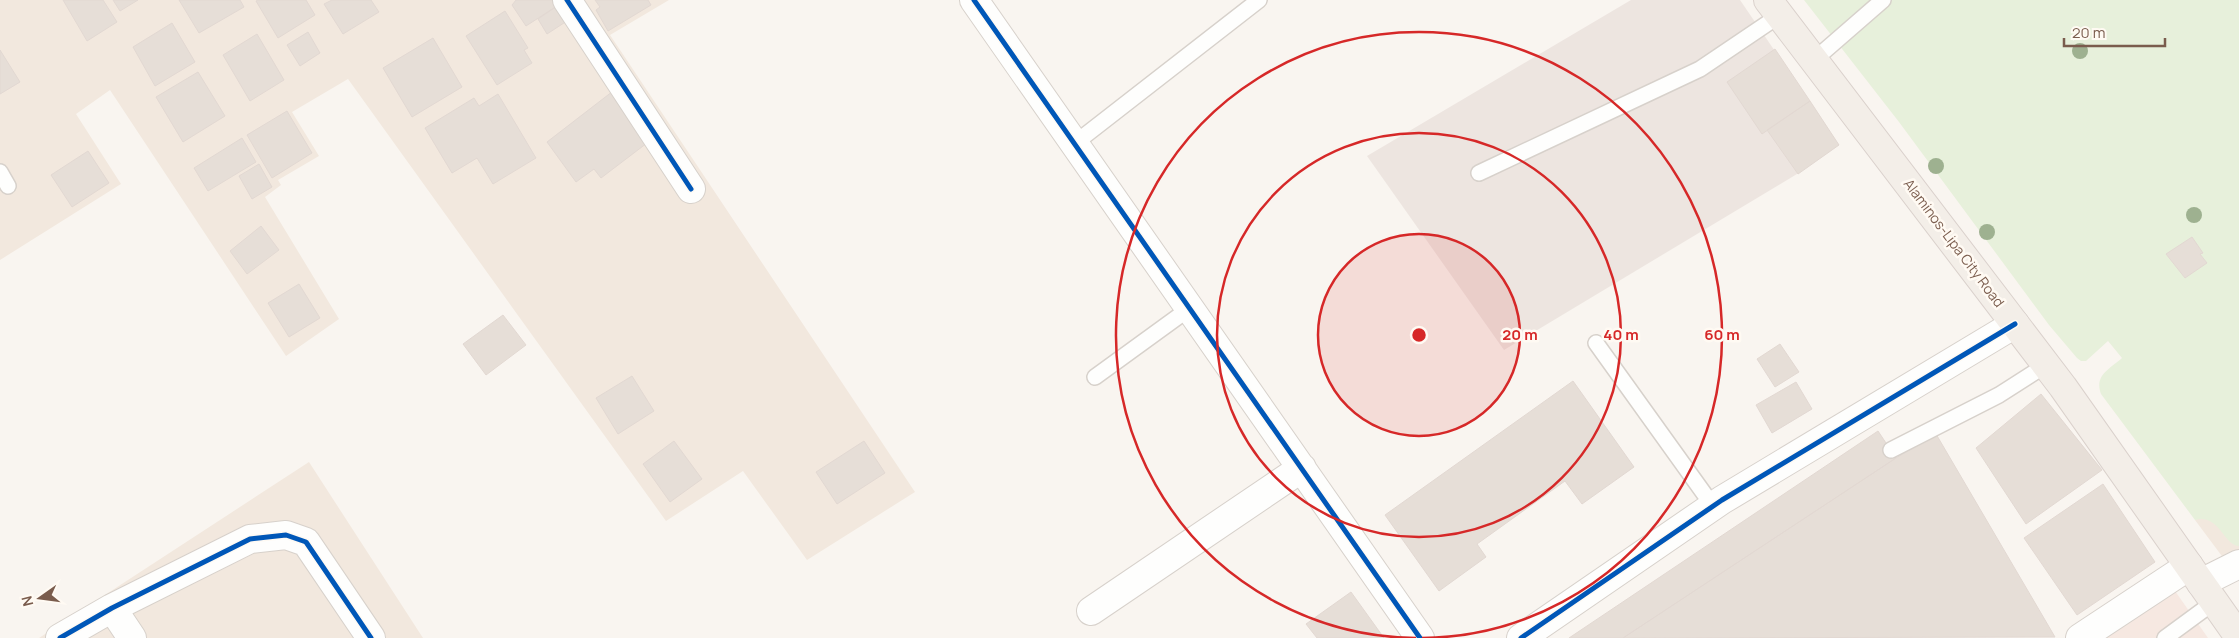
<svg xmlns="http://www.w3.org/2000/svg" width="2239" height="638" viewBox="0 0 2239 638" font-family="Manrope,sans-serif">
<style>
.residential{fill:#f2e8de}
.commercial{fill:#f6e8e1}
.industrial{fill:#ede5e0}
.green{fill:#e7f0db}
.building{fill:#e6ded7;stroke:#e2d8d2}
.lines{fill:none;stroke-linecap:round;stroke-linejoin:round}
.lane-casing{stroke:#d7d1cb;stroke-width:18}
.street-casing{stroke:#d7d1cb;stroke-width:30}
.primary-casing{stroke:#dad1cc;stroke-width:30}
.lane{stroke:#fefefd;stroke-width:15}
.street{stroke:#fefefd;stroke-width:28}
.primary{stroke:#f3eee8;stroke-width:28}
.cycleway-casing{stroke:#fffaf3;stroke-width:8}
.cycleway{stroke:#0057b8;stroke-width:5}
.tree{fill:#9eb190}
.ring{fill:none;stroke:#d62828;stroke-width:2.5}
.labels{text-anchor:middle;stroke-width:5;stroke-linejoin:round;paint-order:stroke}
.street-label{font-size:14px;fill:#7a5c4d;stroke:#fffaf3}
.centre{fill:#d62828;stroke:#fffaf3;stroke-width:2.5}
.ring-label{font-size:15px;text-anchor:middle;font-weight:bold;fill:#d62828;stroke:#fffaf3;stroke-width:5;stroke-linejoin:round;paint-order:stroke}
</style>
<rect width="100%" height="100%" fill="#f9f5f0"/>
<!-- residential -->
<path class="residential" d="M0 0H669L610 35 915 492 807 560 743 471 666 521 348 79 292 112 319 156 278 180 281 185 265 197 339 319 286 356 110 90 76 114 121 184 0 260Z
M309 462 423 638H39Z
M2239 497V579L2195 520Z"/>
<!-- commercial -->
<path class="commercial" d="M2175 591 2208 638H2103Z"/>
<!-- industrial -->
<path class="industrial" d="M1631 0H1740L1839 145 1797 174 1504 350 1367 156Z"/>
<!-- green -->
<path class="green" d="M1804 0H2239V546C2224 546 2219 513 2195 520L2101 394C2094 375 2110 369 2122 358L2108 341 2086 361H2081L2077 358 2049 325 1899 122Z"/>
<!-- building -->
<path class="building" d="M63 0H103L117 22 87 41Z
M113 0H138L120 11Z
M179 0H240L244 7 199 33Z
M258 0H306L315 15 278 38 256 1Z
M332 0H371L379 12 343 34 324 4Z
M516 0H561L560 4 526 26 512 5Z
M595 0H648L651 5 608 31 596 10 600 7Z
M560 4 570 19 547 34 538 19Z
M505 11 528 48 524 50 532 63 497 85 466 36Z
M172 23 195 62 155 86 133 47Z
M308 32 320 53 300 66 287 45Z
M257 34 284 80 250 101 223 55Z
M433 38 462 87 412 117 383 68Z
M1775 49 1810 101 1762 134 1727 82Z
M0 50 20 82 0 94Z
M198 72 225 116 183 142 156 97Z
M617 88 651 140 601 178 594 169 576 182 547 142Z
M498 94 536 158 493 184 477 158 452 173 425 128 474 98 479 106Z
M1810 101 1839 145 1798 174 1767 130Z
M287 111 312 153 272 178 247 135Z
M242 138 256 162 208 191 194 168Z
M88 151 109 183 72 207 51 175Z
M259 164 272 187 252 199 239 176Z
M261 226 279 250 247 274 230 251Z
M2192 237 2203 253 2200 254 2207 263 2185 278 2166 254Z
M299 284 320 318 289 337 268 303Z
M503 315 526 345 486 375 463 344Z
M1780 344 1799 372 1775 387 1757 359Z
M632 376 654 411 618 434 596 398Z
M1573 381 1634 467 1582 504 1565 481 1477 544 1486 557 1439 591 1385 515Z
M1796 382 1812 409 1772 433 1756 405Z
M2041 394 2102 470 2026 524 1976 448Z
M1878 431 1896 458 1623 638H1569Z
M1936 434 2055 637 1623 638 1896 458Z
M674 441 702 479 670 502 643 464Z
M864 441 885 473 837 504 816 472Z
M2103 484 2155 562 2077 615 2024 538Z
M1351 592 1384 638H1317L1306 624Z"/>
<g class="lines">
<!-- lane casing -->
<g class="lane-casing">
<path id="lane" d="M1814 60 1883 0
M1074 144 1259 0
M0 172 8 186
M1479 173 1700 69 1780 15
M1596 343 1713 506
M1095 377 1190 308
M1891 450 1999 395 2046 365
M2165 638 2214 602"/>
</g>
<!-- street casing -->
<g class="street-casing">
<path id="street" d="M567 0 691 189
M974 0 1420 638
M2201 583 2239 564
M112 608 132 638
M1091 611 1302 468
M60 638 112 608 250 539 286 535 306 542 371 638
M1521 638 1722 500 2015 324
M2080 638 2189 566"/>
</g>
<!-- primary casing -->
<g class="primary-casing">
<path id="primary" d="M1768 0 2063 387 2239 637"/>
</g>
<!-- lane -->
<use href="#lane" class="lane"/>
<!-- street -->
<use href="#street" class="street"/>
<!-- primary -->
<use href="#primary" class="primary"/>
<!-- cycleway casing -->
<g class="cycleway-casing">
<path id="cycleway" d="M567 0 691 189
M974 0 1420 638
M60 638 112 608 250 539 286 535 306 542 371 638
M1521 638 1722 500 2015 324"/>
</g>
<!-- cycleway -->
<use href="#cycleway" class="cycleway"/>
</g>
<!-- trees -->
<g class="tree">
<circle cx="2080" cy="51" r="8"/>
<circle cx="1936" cy="166" r="8"/>
<circle cx="2194" cy="215" r="8"/>
<circle cx="1987" cy="232" r="8"/>
</g>
<!-- distance rings -->
<circle cx="1419" cy="335" r="101" fill="#d62828" fill-opacity=".12"/>
<g class="ring">
<circle cx="1419" cy="335" r="101"/>
<circle cx="1419" cy="335" r="202"/>
<path d="M1416 638A303 303 0 1 1 1422 638"/>
</g>
<g class="labels">
<!-- street labels -->
<g class="street-label">
<text transform="translate(1954 243) rotate(53)" y="5">Alaminos-Lipa City Road</text>
</g>
</g>
<circle cx="1419" cy="335" r="8" class="centre"/>
<g class="ring-label">
<text x="1520" y="340">20 m</text>
<text x="1621" y="340">40 m</text>
<text x="1722" y="340">60 m</text>
</g>
<!-- north arrow -->
<g transform="translate(40 598) rotate(256)" stroke="#fffaf3" stroke-width="4" paint-order="stroke">
<path d="M0-4L9 19L0 12L-9 19Z" fill="#7a5c4d"/>
<text y="-8" font-size="14" font-weight="bold" text-anchor="middle" fill="#7a5c4d">N</text>
</g>
<!-- scale -->
<path d="M2064 38v8h101v-8" fill="none" stroke="#7a5c4d" stroke-width="2.5"/>
<text x="2072" y="38" font-size="15" fill="#7a5c4d" stroke="#fffaf3" stroke-width="4" paint-order="stroke">20 m</text>
</svg>
